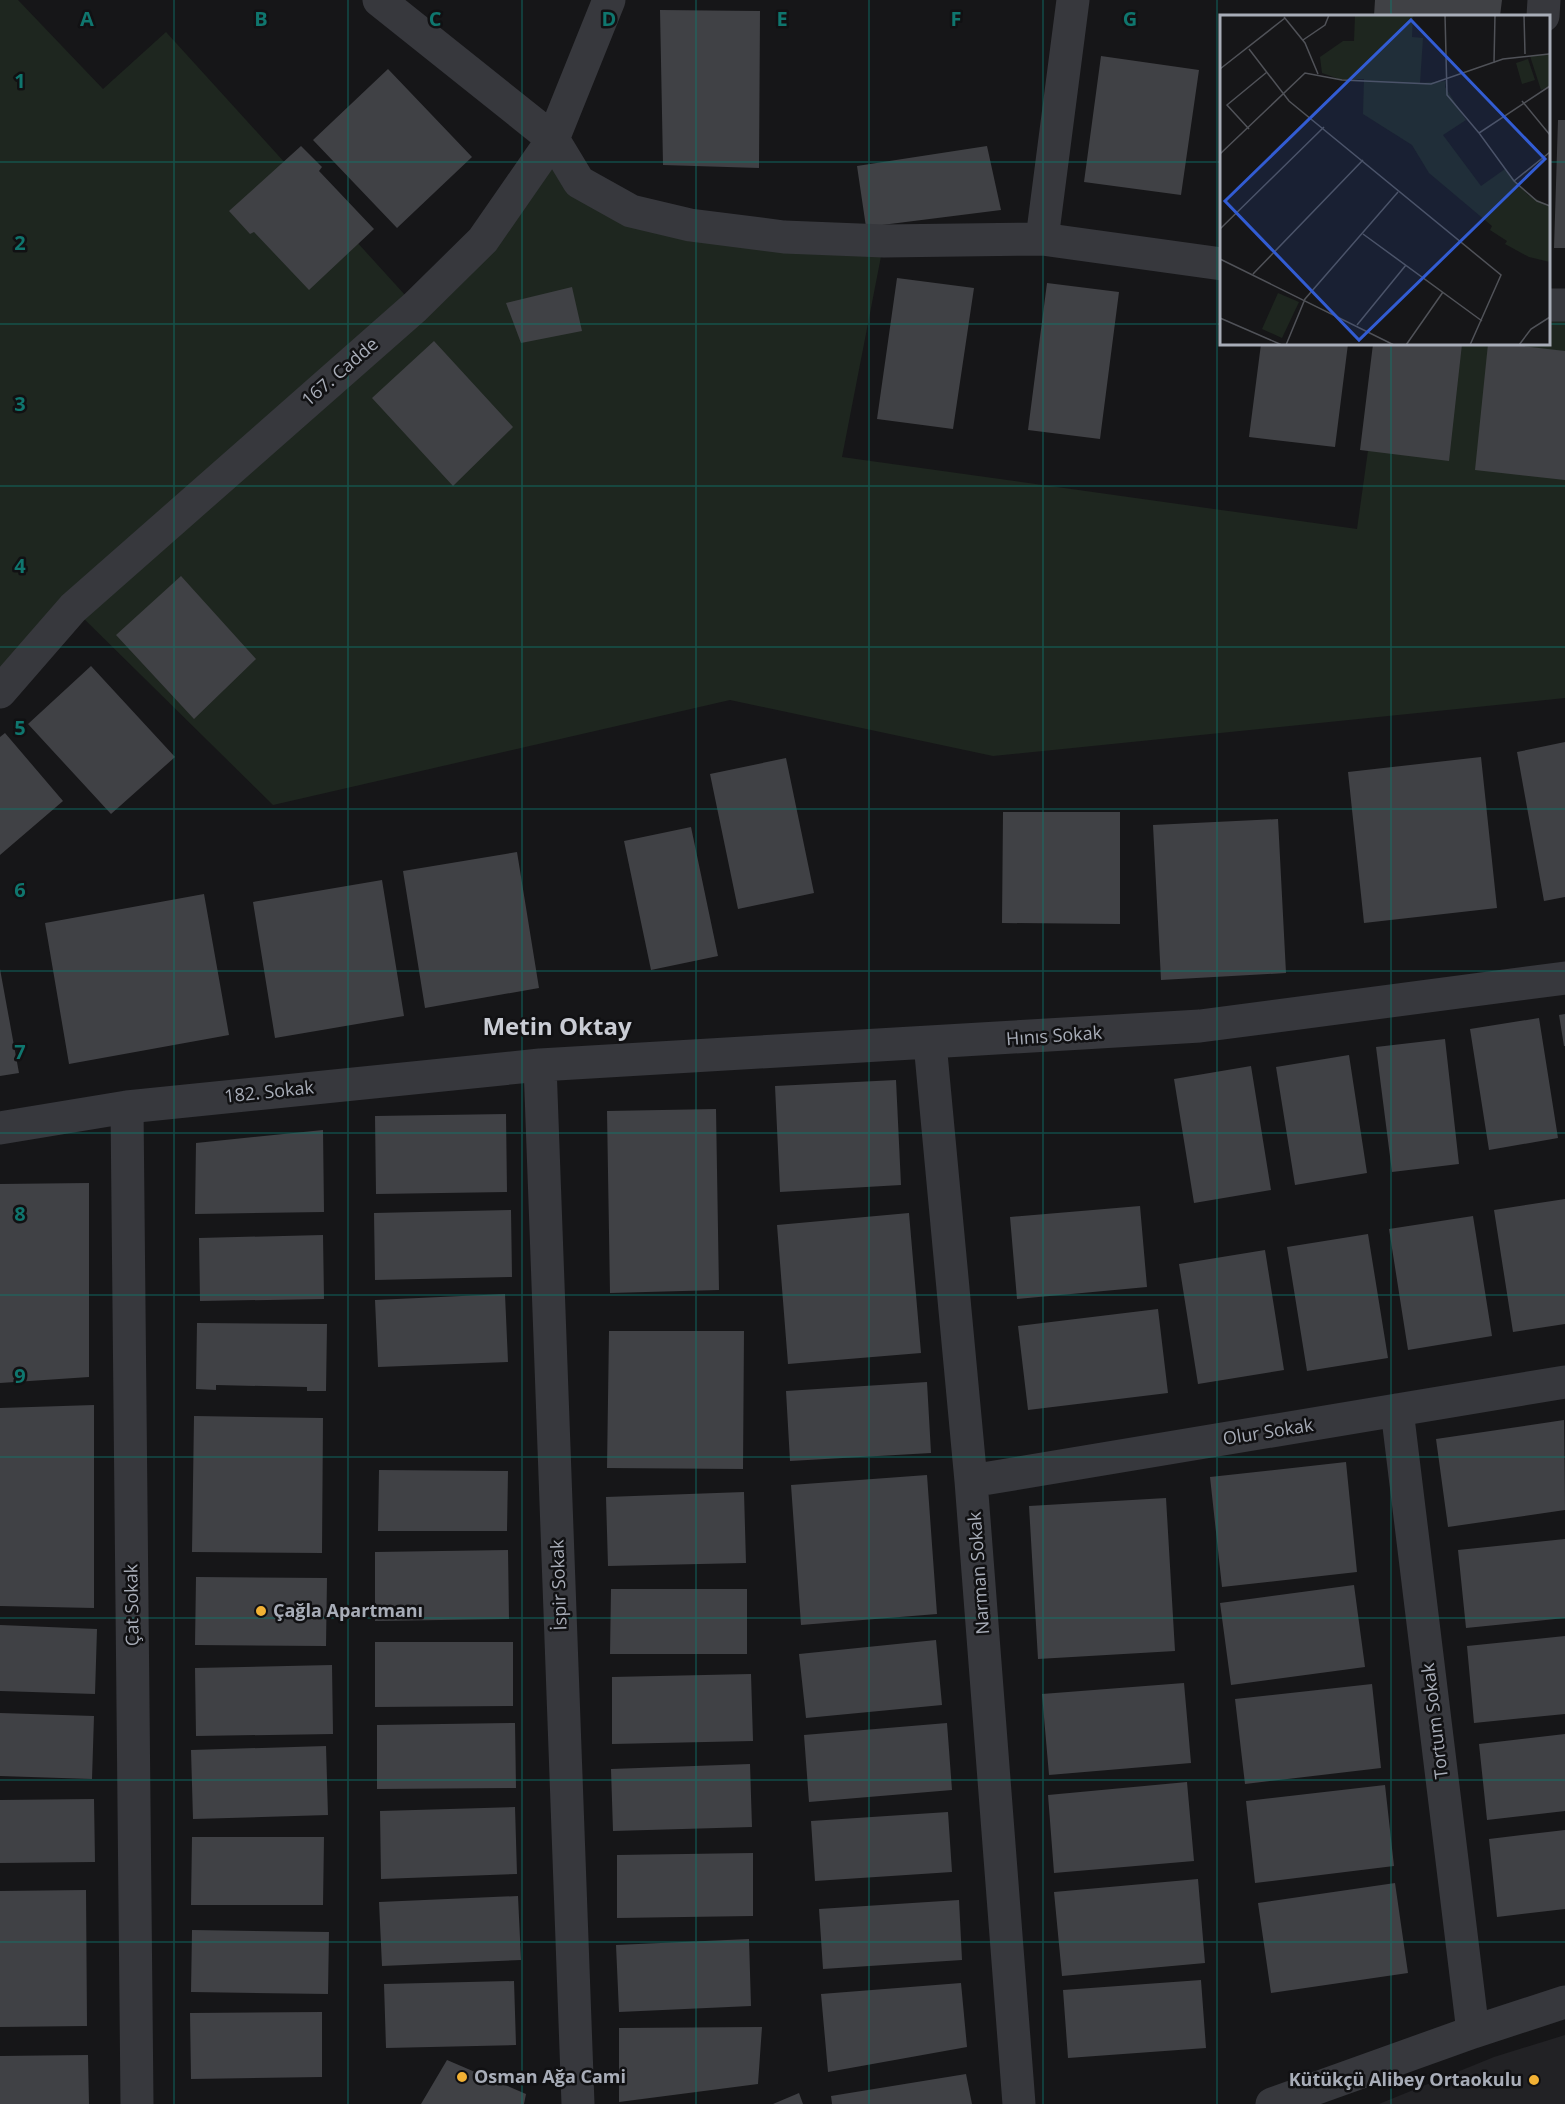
<svg xmlns="http://www.w3.org/2000/svg" width="1565" height="2104" viewBox="0 0 1565 2104" font-family="'Open Sans',sans-serif">
<style>
.built{fill:#222225}
.green{fill:#1e261f}
.building{fill:#404145}
.lines{fill:none;stroke-linecap:round;stroke-linejoin:round}
.minor{stroke:#37383d;stroke-width:33}
.grid{fill:none;stroke:#0f766e;stroke-width:1.5;stroke-opacity:0.55}
.poi-dot{fill:#f2b134;stroke:#111113;stroke-width:2}
.labels{text-anchor:middle;stroke-width:5;stroke-linejoin:round;paint-order:stroke}
.street-label{font-size:18px;fill:#a8adb8;stroke:#111113}
.poi-label{font-size:18px;font-weight:bold;fill:#a8adb8;stroke:#111113;text-anchor:start}
.district-label{font-size:24px;font-weight:bold;fill:#c9ccd4;stroke:#111113}
.inset-road{fill:none;stroke:#505258;stroke-width:1.5}
.view{fill:#325cd3;fill-opacity:0.15;stroke:#325cd3;stroke-width:3}
.inset-edge{fill:none;stroke:#a8adb8;stroke-width:3}
.grid-label{font-size:20px;text-anchor:middle;font-weight:bold;fill:#0f766e;stroke:#111113;stroke-width:5;stroke-linejoin:round;paint-order:stroke}
</style>
<rect width="100%" height="100%" fill="#161618"/>
<!-- built -->
<path class="built" d="M1565 2035V2104H1379L1494 2057Z"/>
<!-- green -->
<path class="green" d="M0 0H18L103 89 166 32 415 306 553 139 631 211 884 241 842 457 1357 529 1383 344H1548L1549 305H1565V698L993 756 730 700 273 805 73 608 0 692Z"/>
<!-- building -->
<path class="building" d="M1375 0H1502L1500 16H1374Z
M660 10 760 11 759 168 663 165Z
M1101 56 1199 70 1181 195 1084 182Z
M388 69 472 157 397 228 313 140Z
M1558 120H1565V248H1554Z
M301 146 322 167 319 171 374 229 309 290 254 232 250 234 229 211Z
M987 146 1001 210 866 227 857 166Z
M897 278 974 288 953 429 877 419Z
M1047 283 1119 292 1100 439 1028 430Z
M572 287 582 331 521 343 506 303Z
M434 341 513 427 453 486 372 398Z
M1261 344H1348L1335 447 1249 437Z
M1373 344H1462L1449 461 1360 450Z
M1488 344H1506L1565 351V480L1475 470Z
M181 576 256 659 194 719 116 635Z
M91 666 175 757 111 814 28 724Z
M5 733 63 801 0 855V737Z
M1565 742V897L1544 901 1517 752Z
M1481 757 1497 908 1364 923 1348 772Z
M786 758 814 893 738 909 710 774Z
M1003 812H1120V924L1002 923Z
M1278 819 1286 973 1161 980 1153 825Z
M691 827 718 956 651 970 624 841Z
M517 852 539 988 425 1008 403 871Z
M382 880 404 1016 275 1038 253 902Z
M204 894 229 1035 69 1064 45 923Z
M0 969 19 1073 0 1076Z
M1565 1014V1046H1564L1559 1015Z
M1539 1018 1558 1138 1489 1150 1470 1029Z
M1445 1039 1459 1164 1392 1172 1376 1047Z
M1349 1055 1367 1173 1295 1185 1276 1067Z
M1251 1066 1271 1190 1194 1203 1174 1079Z
M896 1080 901 1185 780 1192 775 1086Z
M716 1109 719 1290 610 1293 607 1111Z
M506 1114 507 1192 376 1194 375 1116Z
M323 1130 324 1212 195 1214 196 1143Z
M89 1183V1377L0 1383V1184Z
M1565 1199V1324L1513 1332 1494 1210Z
M1140 1206 1147 1287 1017 1299 1010 1217Z
M511 1210 512 1277 375 1280 374 1213Z
M909 1213 921 1353 788 1364 777 1225Z
M1473 1216 1492 1336 1408 1350 1389 1229Z
M1368 1234 1388 1358 1307 1371 1287 1247Z
M323 1235 324 1299 200 1301 199 1238Z
M1265 1250 1284 1370 1198 1384 1179 1264Z
M505 1294 508 1362 378 1367 375 1300Z
M1158 1309 1168 1393 1028 1410 1018 1326Z
M197 1323 327 1324 326 1391H307V1387L216 1385V1390L196 1389Z
M609 1331H744L743 1469 607 1468Z
M927 1382 931 1453 790 1461 786 1391Z
M94 1405V1608L0 1606V1408Z
M194 1416 323 1418 322 1553 192 1552Z
M1564 1420 1565 1510 1448 1527 1436 1439Z
M1346 1462 1357 1572 1222 1587 1210 1477Z
M379 1470 508 1471 507 1531H378Z
M927 1475 937 1614 801 1625 791 1485Z
M744 1492 746 1563 608 1566 606 1497Z
M1166 1498 1175 1651 1038 1659 1029 1506Z
M1565 1539V1618L1466 1628 1458 1550Z
M508 1550 509 1619 375 1621V1552Z
M196 1577 327 1578 326 1646 195 1645Z
M1354 1585 1365 1667 1231 1685 1220 1603Z
M611 1589H747V1654H610Z
M0 1625 97 1629 95 1694 0 1691Z
M1565 1636V1714L1474 1723 1467 1646Z
M936 1640 942 1705 806 1718 799 1654Z
M375 1642H513V1706L375 1707Z
M332 1665 333 1734 196 1736 195 1668Z
M751 1674 753 1741 612 1744V1677Z
M1184 1683 1191 1763 1049 1775 1042 1694Z
M1372 1684 1381 1768 1245 1784 1235 1699Z
M0 1713 94 1716 92 1779 0 1776Z
M515 1723 516 1788 377 1789V1725Z
M947 1723 952 1790 809 1802 804 1735Z
M1565 1734V1811L1487 1820 1479 1744Z
M326 1746 328 1815 193 1819 191 1750Z
M750 1764 752 1827 613 1831 611 1769Z
M1187 1782 1194 1861 1054 1873 1048 1795Z
M1385 1785 1394 1866 1255 1883 1246 1801Z
M94 1799 95 1862 0 1863V1800Z
M515 1807 517 1874 381 1879 380 1811Z
M948 1812 952 1872 815 1881 811 1821Z
M1565 1830V1909L1497 1917 1489 1839Z
M192 1837H324L323 1905H191Z
M753 1853V1916L617 1918V1855Z
M1198 1879 1205 1963 1062 1976 1054 1892Z
M1395 1883 1408 1973 1271 1993 1258 1903Z
M86 1890 87 2026 0 2027V1891Z
M518 1896 521 1960 382 1966 379 1902Z
M959 1900 962 1960 823 1969 819 1909Z
M192 1930 329 1932 328 1994 191 1992Z
M749 1939 751 2006 619 2012 616 1945Z
M1201 1980 1206 2048 1068 2058 1063 1990Z
M514 1981 516 2045 386 2048 384 1984Z
M961 1983 967 2047 828 2072 821 1994Z
M322 2012V2077L191 2079 190 2013Z
M762 2027 758 2084 619 2102V2028Z
M88 2055 89 2104H0V2056Z
M447 2060 526 2094 524 2104H421Z
M966 2074 972 2104H832L831 2096Z
M799 2093 803 2104H773Z"/>
<g class="lines">
<!-- minor -->
<path class="minor" d="M379 0 553 139 579 182 631 211 690 225 784 237 884 241 1042 239
M1073 0 1042 239 1222 264
M1543 16 1544 0
M1548 305H1565
M0 692 73 608 415 307 483 240 553 139 609 0
M930 1043 971 1481 1019 2104
M540 1065 578 2104
M127 1107 137 2104
M0 1128 127 1107 540 1065 1200 1026 1565 978
M1397 1410 1473 2032
M971 1481 1565 1382
M1272 2104 1473 2032 1565 2002"/>
</g>
<!-- grid -->
<path class="grid" d="M174 0V2104M348 0V2104M522 0V2104M696 0V2104M869 0V2104M1043 0V2104M1217 0V2104M1391 0V16M0 162H1222M1548 162H1565M0 324H1222M1548 324H1565M1391 344V2104M0 486H1565M0 647H1565M0 809H1565M0 971H1565M0 1133H1565M0 1295H1565M0 1457H1565M0 1618H1565M0 1780H1565M0 1942H1565"/>
<!-- markers -->
<g class="poi-dot">
<circle cx="261" cy="1611" r="6"/>
<circle cx="462" cy="2077" r="6"/>
<circle cx="1534" cy="2080" r="6"/>
</g>
<g class="labels">
<!-- street labels -->
<g class="street-label">
<text transform="translate(340 372) rotate(-41)" y="6">167. Cadde</text>
<text transform="translate(1054 1036) rotate(-4)" y="6">Hınıs Sokak</text>
<text transform="translate(269 1092) rotate(-6)" y="6">182. Sokak</text>
<text transform="translate(1268 1432) rotate(-9)" y="6">Olur Sokak</text>
<text transform="translate(979 1573) rotate(-94)" y="6">Narman Sokak</text>
<text transform="translate(559 1585) rotate(-92)" y="6">İspir Sokak</text>
<text transform="translate(132 1605) rotate(-91)" y="6">Çat Sokak</text>
<text transform="translate(1435 1721) rotate(-97)" y="6">Tortum Sokak</text>
</g>
<!-- poi labels -->
<g class="poi-label">
<text x="273" y="1617">Çağla Apartmanı</text>
<text x="474" y="2083">Osman Ağa Cami</text>
<text x="1522" y="2086" text-anchor="end">Kütükçü Alibey Ortaokulu</text>
</g>
<!-- district labels -->
<g class="district-label">
<text x="557" y="1035">Metin Oktay</text>
</g>
</g>
<!-- overview -->
<g transform="translate(1220 15)">
<rect width="330" height="330" fill="#161618"/>
<path d="M135 0H193L192 22 203 23 200 68 226 66 225 72 246 105 223 120 261 171 285 154 308 180 330 191V247L309 242 285 229 287 226 270 215 272 211 209 158 192 130 143 99 144 64 122 65 102 58 100 42 123 26H134ZM329 39 330 71 321 75 310 41ZM308 44 315 65 302 69 296 48ZM58 278 79 287 62 323 42 314Z" fill="#1e261f"/>
<path class="inset-road" d="M225 0 227 80 259 118M304 0 305 39M64 2 85 28 98 59M330 17V47M83 25 105 10 109 0M29 34 69 86 281 260 250 330M274 48 275 0M0 54 65 3M330 71 259 118 294 166 317 186 330 191M302 86 330 120M29 114 7 90 47 57M0 139 85 58 122 65 211 69 283 44 329 39M294 166 330 137M0 214 104 112M143 219 262 306M0 244 174 330M33 259 143 145M0 303 62 330M137 310 186 250M66 330 85 284 178 177M186 330 223 277M299 330 311 314 330 302"/>
<path class="view" d="M191 5 325 144 139 325 5 186Z"/>
<rect width="330" height="330" class="inset-edge"/>
</g>
<g class="grid-label">
<text x="87" y="26">A</text>
<text x="261" y="26">B</text>
<text x="435" y="26">C</text>
<text x="609" y="26">D</text>
<text x="782" y="26">E</text>
<text x="956" y="26">F</text>
<text x="1130" y="26">G</text>
<text x="20" y="88">1</text>
<text x="20" y="250">2</text>
<text x="20" y="411">3</text>
<text x="20" y="573">4</text>
<text x="20" y="735">5</text>
<text x="20" y="897">6</text>
<text x="20" y="1059">7</text>
<text x="20" y="1221">8</text>
<text x="20" y="1383">9</text>
</g>
</svg>
